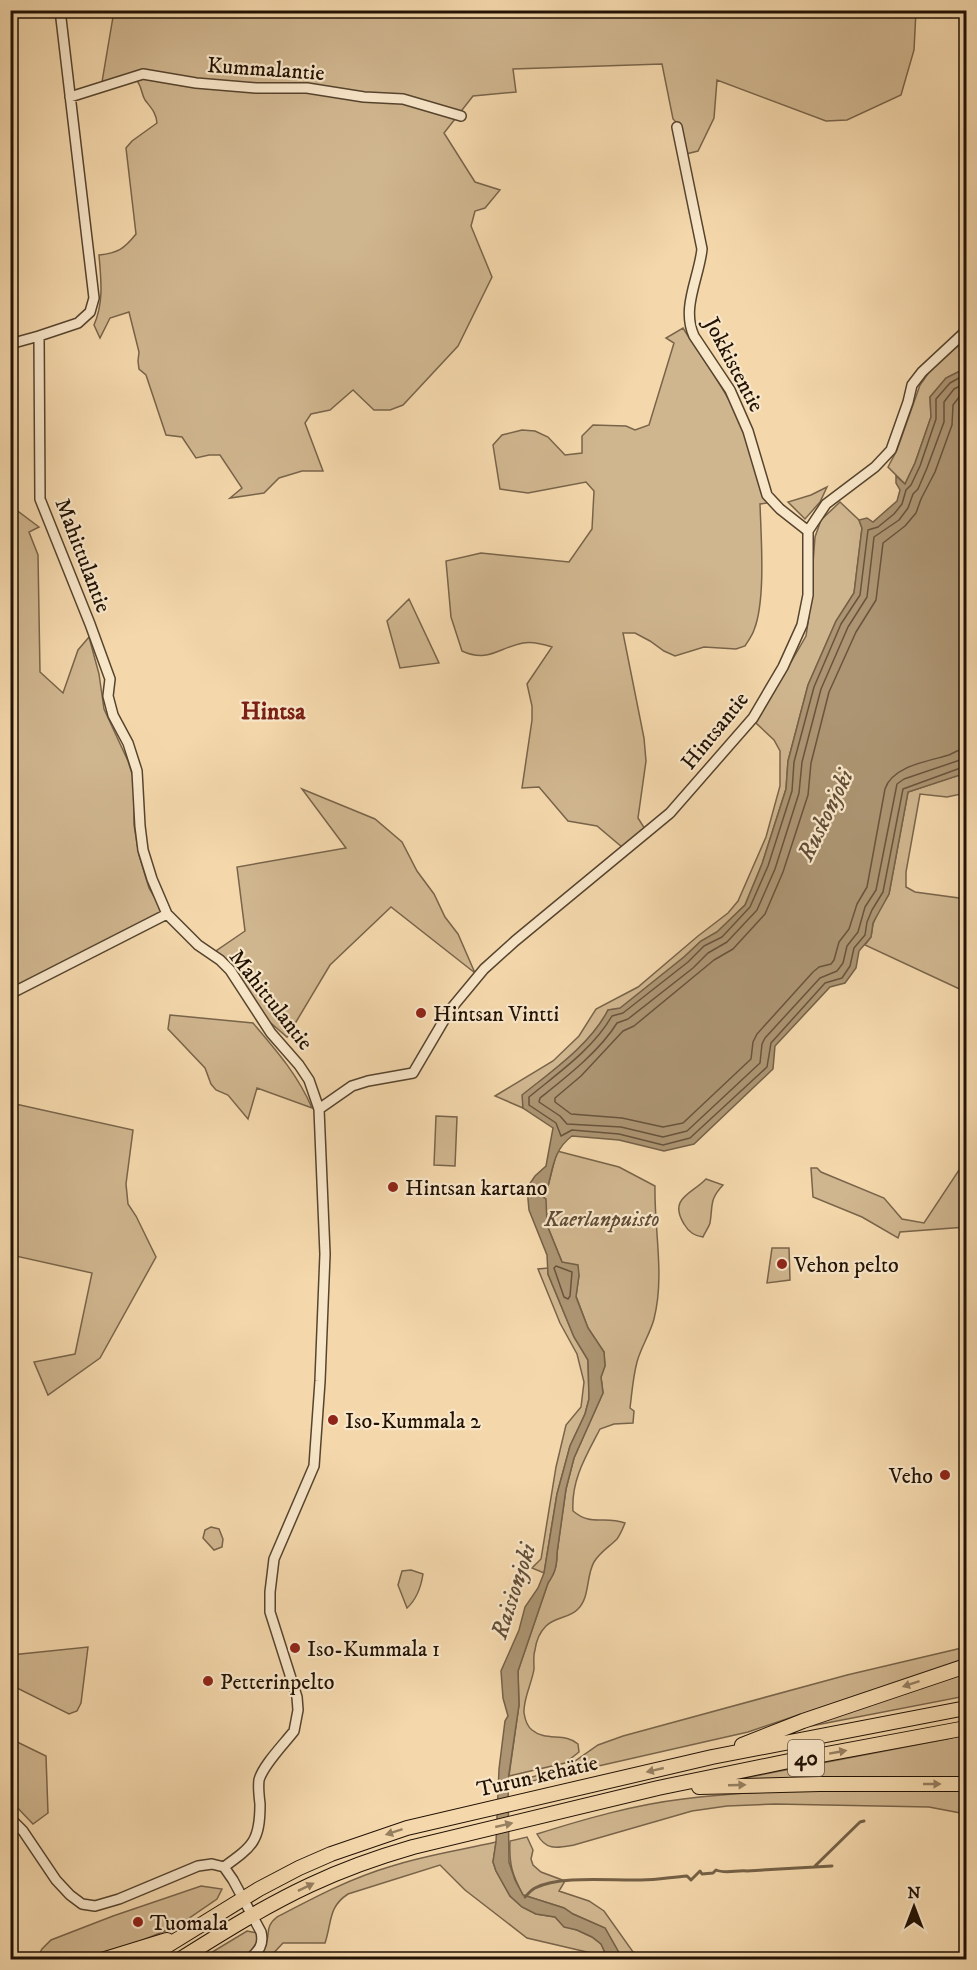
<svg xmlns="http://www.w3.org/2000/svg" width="977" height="1970" viewBox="0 0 977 1970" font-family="'IM FELL DW Pica',serif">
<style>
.green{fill:#d0b68f;stroke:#79644a;stroke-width:1.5}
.water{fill:#ad9573;stroke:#756147;stroke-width:1.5}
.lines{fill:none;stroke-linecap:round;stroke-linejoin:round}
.shore{stroke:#68543c;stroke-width:1.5}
.stream{stroke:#756147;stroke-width:3}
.minor-casing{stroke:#56442e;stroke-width:12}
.highway-casing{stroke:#221204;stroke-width:16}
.minor{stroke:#f8e6c9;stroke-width:9}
.highway{stroke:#f4d8ac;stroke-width:14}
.oneway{fill:#967f60}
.poi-dot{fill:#8f2418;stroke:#f8e6c9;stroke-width:2}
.labels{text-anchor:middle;stroke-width:4.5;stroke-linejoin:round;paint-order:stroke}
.shield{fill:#f8e6c9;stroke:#62523f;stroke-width:1.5}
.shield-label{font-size:21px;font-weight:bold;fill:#221204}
.street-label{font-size:22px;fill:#221204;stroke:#f8e6c9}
.poi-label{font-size:22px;fill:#221204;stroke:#f8e6c9;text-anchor:start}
.park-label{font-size:22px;font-style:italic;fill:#5f4b35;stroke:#f8e6c9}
.neighbourhood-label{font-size:24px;font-weight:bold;fill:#7a1f14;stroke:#f8e6c9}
.water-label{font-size:24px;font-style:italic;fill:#614d36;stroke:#f8e6c9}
</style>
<rect width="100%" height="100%" fill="#f4d8ac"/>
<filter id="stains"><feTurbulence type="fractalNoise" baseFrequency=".00333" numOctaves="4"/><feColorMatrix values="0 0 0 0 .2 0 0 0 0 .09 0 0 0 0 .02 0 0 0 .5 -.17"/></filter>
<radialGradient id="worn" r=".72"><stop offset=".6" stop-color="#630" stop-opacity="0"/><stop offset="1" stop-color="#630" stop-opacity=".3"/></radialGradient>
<!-- green -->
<path class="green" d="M114 11H916L914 50 901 95 847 120 826 121 717 80 714 118 698 151 686 154 680 126 673 119 662 64 513 69 516 92 473 96 444 133 475 182 500 190 485 208 475 211 471 226 492 277 458 346 403 405 390 410H374L353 390 330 410 311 414 305 423 323 471H302L279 478 264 493 230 498 242 488 220 455H209L196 458 182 437 166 435 146 375 139 369 138 361 139 352 129 312 110 318 100 338 94 325C104 302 101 280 99 255 118 253 124 249 136 234L126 148 132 141 157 123C156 112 151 108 145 100 141 93 142 87 137 81L142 75 102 82Z
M683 328C701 357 722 384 737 415 751 442 759 474 767 503L760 504C761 537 766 600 754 630 752 636 748 641 745 646L736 649 704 647 675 656 664 651 650 641 635 633H623L644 738 646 761 638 818 645 829 622 847 597 826 568 821 539 787 522 788 532 720V706L527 684 552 647C543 644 533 641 523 643 498 648 488 663 462 651L451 617 446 561 481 553 569 562 592 529 594 491 586 482 528 493 500 489 493 445 502 435 522 430 535 431 548 437 565 455 582 453V436L593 425 626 426 635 430 649 425 674 343 666 338Z
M966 340V368L946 378 930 397 931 417 915 463 905 484 888 467 897 450 920 385 934 365Z
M827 487 820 502 805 519 788 502 811 495Z
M840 502 859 520 862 528 854 593 836 621 808 685 788 761 786 789 762 864 745 905 717 932 701 941 684 957 620 1009 608 1010C591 1044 552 1071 523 1095V1108L495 1096 553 1061 579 1036 596 1009 638 987 698 936 728 913 738 901 766 837 780 786V751L774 740 756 723 806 636 809 616 815 537 821 520Z
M11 506 39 527 29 532 38 555 40 672 63 693 78 650 89 637 99 674 104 709 128 761 134 780V825L139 855 149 888 163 912 11 988Z
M409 599 439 663 400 668 387 621Z
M966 763V793L947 797 920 794 906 872V887L915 892 966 899V992L865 945 871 937 873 924 878 912 889 894 908 792 963 774Z
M302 789 375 819 402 842 417 871 434 894 445 917 458 934 475 973 391 907 330 965 287 1037 265 1018 213 953 245 931 237 867 346 848Z
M170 1015 253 1023C276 1050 298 1075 312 1108L257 1088 248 1119 228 1095 216 1090 211 1084 205 1068 168 1029Z
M11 1103 133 1130 126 1184 128 1204 136 1216 156 1257 100 1358 48 1395 34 1362 75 1354 92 1273 11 1255Z
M436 1116 457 1117 455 1166 434 1165Z
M557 1151 619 1167 655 1186C654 1230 665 1275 654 1319 650 1334 641 1347 637 1362 633 1377 632 1392 630 1408L634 1411 633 1423 614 1424 600 1429C586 1456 571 1480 573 1511 592 1527 603 1515 625 1523 623 1528 620 1535 617 1539 609 1547 600 1552 594 1562 586 1576 590 1597 578 1609 570 1618 555 1617 546 1626 540 1632 536 1642 535 1650 533 1656 534 1663 534 1669 532 1683 523 1699 524 1713 525 1719 528 1727 532 1730 546 1742 565 1732 578 1744L579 1752 565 1763 509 1776 519 1705 518 1671 548 1583C555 1573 557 1566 557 1553L566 1489 574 1458 603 1393 601 1377 605 1366 604 1352 588 1328 576 1296 579 1275 562 1262 547 1225 543 1190H547Z
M966 1166V1227L900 1232 898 1238 862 1217 813 1197 811 1168H817L821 1172 884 1198 902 1219 924 1223 959 1170Z
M706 1179 723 1185C709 1200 713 1205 710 1223 709 1227 705 1232 703 1237 694 1236 688 1231 684 1224 668 1198 692 1194 706 1179Z
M772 1248H789L790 1280 767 1283Z
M548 1268V1274L574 1337 588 1360 589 1399 585 1414 570 1446 557 1494 544 1573 532 1568 541 1559 556 1467 566 1425 581 1407 584 1382 577 1354 560 1323 538 1269Z
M211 1527 219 1529 223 1539 222 1547 214 1550 203 1538 205 1530Z
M411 1570 423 1574C421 1587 417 1599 407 1608L398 1585 402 1571Z
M88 1647 81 1703 77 1711 69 1714 11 1685V1655Z
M966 1647V1658L748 1732 528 1782V1778L565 1768 598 1745 623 1736 847 1675Z
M966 1672V1696L806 1727Z
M966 1734V1778L739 1779 947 1739Z
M11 1739 46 1756 48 1813 33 1824 11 1801Z
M966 1789V1814L929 1807 775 1804 727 1806 692 1811 574 1845C557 1848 546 1851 537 1834 585 1819 633 1805 683 1799 777 1787 872 1790 966 1789Z
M527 1837 533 1850 531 1859 533 1865 541 1872 565 1881 559 1891 589 1901 604 1911 633 1952 650 1959 622 1958 605 1928 573 1914 564 1908 523 1895C512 1874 509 1865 510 1841Z
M496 1842 493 1862 496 1871 510 1896 522 1907 536 1914 555 1917 564 1926 577 1930 592 1937 601 1944 608 1959H604L591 1953 527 1938 465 1890 440 1865 348 1894C328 1907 332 1922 325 1943H283L268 1959 254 1960C258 1956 262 1952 264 1948 272 1935 263 1928 277 1917 315 1897 351 1878 392 1866 426 1855 461 1850 496 1842Z
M201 1886 222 1889 217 1899 179 1925 117 1951 89 1959 36 1960 42 1949 51 1940 113 1916Z
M247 1931 257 1933 259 1938C255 1947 249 1951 246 1959L199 1960Z"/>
<!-- water -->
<path class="water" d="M966 368V763L963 774 908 792 889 894 873 923 871 937 859 951 856 968 845 983 830 987 775 1046 773 1069 694 1144 664 1151 619 1140 572 1136C553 1150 553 1169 547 1190H543V1197L546 1199 547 1225 562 1262 578 1265 579 1275 576 1297 588 1328 604 1352 605 1366 601 1377 603 1393 574 1458 566 1489 557 1553C557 1566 555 1573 548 1583L518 1671 519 1705 508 1780 509 1862 515 1880 523 1895 564 1908 573 1914 605 1928 622 1958 625 1959H608L601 1944 592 1937 577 1930 564 1927 555 1917 536 1914 522 1907 510 1896 496 1871 493 1862 496 1842 499 1769 505 1721 508 1716 503 1698 501 1671 519 1630 525 1607 538 1588 544 1573 557 1494 570 1446 585 1414 589 1399 588 1360 574 1337 548 1274 547 1255 529 1210 527 1188 535 1176 546 1166 553 1128 523 1108 522 1095C552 1071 591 1044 608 1010L620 1008 684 957 701 941 717 932 745 905 762 864 786 789 788 761 808 685 836 621 854 593 862 528 859 520 867 518 873 522 897 501 900 490 896 483V476L905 484 915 463 931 417 930 397 946 378Z"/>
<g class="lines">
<!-- shore -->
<path class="shore" d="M966 374 950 383 936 399V419L920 466 911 485 906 490 902 504 894 514 878 527 868 530 860 595 841 624 814 687 794 762 792 791 768 866 750 907 722 937 704 946 688 962 623 1013 612 1016C593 1049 558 1073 529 1097V1105L556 1123 561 1136 572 1130 619 1134 663 1145 690 1138 767 1067 771 1043 825 983 842 978 850 966 854 948 865 935 867 922 872 910 883 892 903 789 966 766
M966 383 954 389 944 402V422L927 468 918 489 913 494 908 508 899 520 874 537 867 597 848 627 821 689 802 762 799 793 775 869 757 910 727 942 708 953 693 968 628 1019 617 1023C600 1051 565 1078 540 1098L539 1102 560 1116 567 1124 621 1127 663 1137 687 1131 760 1063 762 1044 765 1038 820 978 837 971 843 963 847 946 858 932 865 907 876 890 897 784 904 779 966 758
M966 393 960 396 953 405 952 425 935 472 921 499 916 513 905 526 883 543 876 600 856 632 829 692 811 763 808 795 783 872 765 914 733 949 714 960 634 1026 623 1031 581 1076 555 1098V1102L571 1114 622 1118 663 1127 683 1123 751 1059 753 1042 757 1034 813 972 819 967 831 964 834 960 839 942 849 929 857 904 867 887 885 789C892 766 929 761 949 755L957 751 966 749
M556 1266 572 1272 570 1296 568 1299 564 1297 554 1268Z"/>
<!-- stream -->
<path class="stream" d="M815 1866 860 1822 864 1821
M525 1897C528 1894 531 1890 535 1888 561 1875 612 1881 641 1880 657 1880 672 1877 687 1876L691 1880 700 1871 702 1874 713 1873 716 1870C725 1874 737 1870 747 1871L832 1866"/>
<!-- minor casing -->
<g class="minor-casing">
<path id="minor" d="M60 10 94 298 90 312 78 323 39 336 40 499 90 624 110 679 108 696 113 715 128 743 137 771 140 826 143 850 152 879 167 914 198 945 220 960 230 970 271 1033 299 1065 309 1080 319 1109 325 1254 320 1381 314 1466 274 1559 270 1592V1612L297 1697 298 1710 294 1731C284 1744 263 1765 259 1780 258 1787 259 1796 260 1804 260 1841 253 1846 224 1867
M70 97 143 74 196 83 256 88H307L364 97 403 99 461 116
M677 127 702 249C699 278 681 308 694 336L730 390 748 431 767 495 780 509 808 531
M10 344 39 336
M10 994 167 914
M319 1109 352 1086 368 1081 413 1073 450 1010 484 969 515 941 670 813 753 718 783 667 802 625 808 595V531L826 504 875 467 891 450 908 402 912 385 922 372 966 331
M10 1818 23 1831 56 1880 70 1895 82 1904 95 1906 119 1899 198 1866 212 1864 224 1867
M224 1867 233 1880 261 1932C264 1945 259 1951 249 1959"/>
</g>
<!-- highway casing -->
<g class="highway-casing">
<path id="highway" d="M742 1745 803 1721 966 1666
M699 1787 820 1784H966
M102 1960 167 1940
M144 1960 259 1889 299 1868 331 1854 407 1828 712 1757 966 1708
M179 1960C222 1933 265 1906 310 1885 344 1869 378 1857 413 1847L658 1788 789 1761 966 1728"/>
</g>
<!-- minor -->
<use href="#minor" class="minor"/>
<!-- highway -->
<use href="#highway" class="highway"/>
</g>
<!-- one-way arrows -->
<defs><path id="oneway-solid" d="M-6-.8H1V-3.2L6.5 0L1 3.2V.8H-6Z" transform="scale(1.5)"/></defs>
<g class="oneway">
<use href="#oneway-solid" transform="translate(911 1684) rotate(162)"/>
<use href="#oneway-solid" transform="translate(838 1752) rotate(-10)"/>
<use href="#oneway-solid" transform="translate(655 1770) rotate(167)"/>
<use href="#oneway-solid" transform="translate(932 1784)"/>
<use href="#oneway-solid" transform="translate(737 1785) rotate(-2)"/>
<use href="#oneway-solid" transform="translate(504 1825) rotate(-13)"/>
<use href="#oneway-solid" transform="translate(394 1832) rotate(162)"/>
<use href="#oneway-solid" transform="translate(306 1887) rotate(-26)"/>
</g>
<!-- markers -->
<g class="poi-dot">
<circle cx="421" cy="1013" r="6"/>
<circle cx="393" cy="1187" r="6"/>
<circle cx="782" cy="1264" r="6"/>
<circle cx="333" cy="1420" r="6"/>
<circle cx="945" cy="1475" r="6"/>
<circle cx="295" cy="1648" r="6"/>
<circle cx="208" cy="1681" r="6"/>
<circle cx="138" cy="1922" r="6"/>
</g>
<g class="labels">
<!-- shield labels -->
<rect class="shield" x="788" y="1740" width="36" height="36" rx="4.5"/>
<g class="shield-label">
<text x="806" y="1765">40</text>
</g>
<!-- street labels -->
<g class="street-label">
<text transform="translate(266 68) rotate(4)" y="8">Kummalantie</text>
<text transform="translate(735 364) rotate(62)" y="8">Jokkistentie</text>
<text transform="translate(84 555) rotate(69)" y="8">Mahittulantie</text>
<text transform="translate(714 730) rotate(-51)" y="8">Hintsantie</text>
<text transform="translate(272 999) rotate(52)" y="8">Mahittulantie</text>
<text transform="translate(537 1775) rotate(-13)" y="8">Turun kehätie</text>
</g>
<!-- poi labels -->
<g class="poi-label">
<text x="433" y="1021">Hintsan Vintti</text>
<text x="405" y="1195">Hintsan kartano</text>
<text x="794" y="1272">Vehon pelto</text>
<text x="345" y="1428">Iso-Kummala 2</text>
<text x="933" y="1483" text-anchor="end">Veho</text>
<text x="307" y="1656">Iso-Kummala 1</text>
<text x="220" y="1689">Petterinpelto</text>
<text x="150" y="1930">Tuomala</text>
</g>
<!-- park labels -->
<g class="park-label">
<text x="602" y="1226">Kaerlanpuisto</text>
</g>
<!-- neighbourhood labels -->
<g class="neighbourhood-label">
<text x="273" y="719">Hintsa</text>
</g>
<!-- water labels -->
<g class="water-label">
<text transform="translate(825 815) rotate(-64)" y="8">Ruskonjoki</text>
<text transform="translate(513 1591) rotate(-72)" y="8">Raisionjoki</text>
</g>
</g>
<!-- margin -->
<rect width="977" height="1970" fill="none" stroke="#f4d8ac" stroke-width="36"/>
<rect x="12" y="12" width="953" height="1946" fill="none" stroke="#221204" stroke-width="3"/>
<rect x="18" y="18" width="941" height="1934" fill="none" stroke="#221204" stroke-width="1.5"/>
<!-- north arrow -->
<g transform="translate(914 1907)" stroke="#f8e6c9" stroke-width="4.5" paint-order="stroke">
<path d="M0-4.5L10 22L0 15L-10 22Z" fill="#221204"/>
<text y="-9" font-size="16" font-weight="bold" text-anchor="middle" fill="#221204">N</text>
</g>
<rect width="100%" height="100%" filter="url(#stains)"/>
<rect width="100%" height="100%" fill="url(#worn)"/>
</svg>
